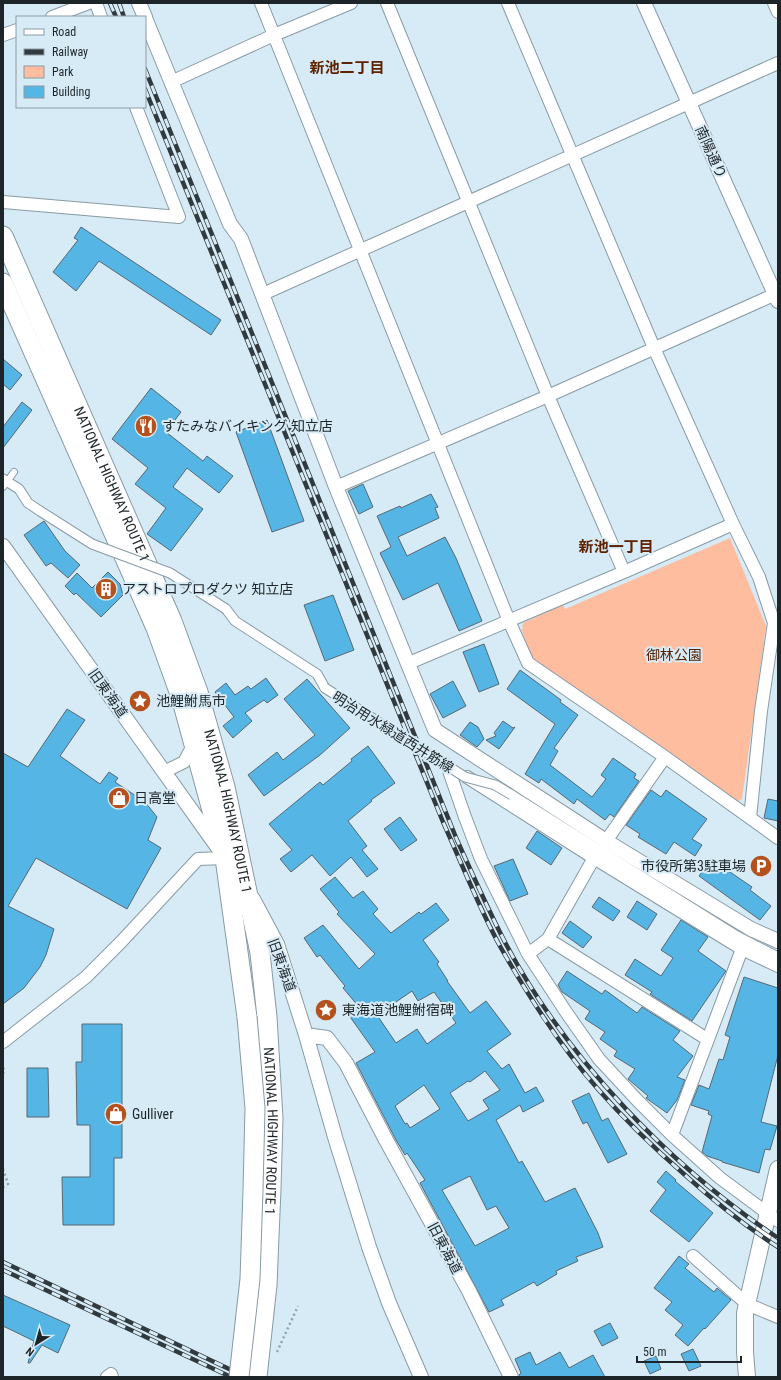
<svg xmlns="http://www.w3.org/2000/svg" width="781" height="1380" viewBox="0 0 781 1380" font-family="'Roboto Condensed','Noto Sans JP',sans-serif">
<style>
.green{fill:#ffbda0}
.building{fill:#55b6e5;stroke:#576872;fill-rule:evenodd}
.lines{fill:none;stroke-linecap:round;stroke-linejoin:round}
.service-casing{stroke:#889ba5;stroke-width:8}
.pedestrian-casing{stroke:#889ba5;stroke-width:11}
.minor-casing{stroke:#889ba5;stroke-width:14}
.tertiary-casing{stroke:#889ba5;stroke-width:16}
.secondary-casing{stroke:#889ba5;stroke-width:18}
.trunk-casing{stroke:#889ba5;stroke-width:21}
.path{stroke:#92a1aa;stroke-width:2.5;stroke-dasharray:2 3;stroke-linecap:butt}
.service{stroke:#fff;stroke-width:6}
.pedestrian{stroke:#fff;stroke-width:9}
.minor{stroke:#fff;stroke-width:12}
.tertiary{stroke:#fff;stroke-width:14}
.secondary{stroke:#fff;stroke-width:16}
.trunk{stroke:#fff;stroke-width:19}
.rail-casing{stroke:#313a3e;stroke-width:4.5}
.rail{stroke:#d7ebf6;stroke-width:3;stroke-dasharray:9;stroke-linecap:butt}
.pedestrian-bridge-casing{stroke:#889ba5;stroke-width:11;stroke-linecap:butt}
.trunk-bridge-casing{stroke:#889ba5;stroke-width:21;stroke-linecap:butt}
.pedestrian-bridge{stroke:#fff;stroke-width:9}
.trunk-bridge{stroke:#fff;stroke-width:19}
.labels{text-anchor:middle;stroke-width:4;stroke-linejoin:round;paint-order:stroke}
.street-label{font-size:14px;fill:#1e2529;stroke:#d7ebf6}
.poi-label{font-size:14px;fill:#1e2529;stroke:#d7ebf6;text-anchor:start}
.park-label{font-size:14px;fill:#552105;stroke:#d7ebf6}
.neighbourhood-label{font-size:15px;font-weight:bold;fill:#5f2100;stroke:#d7ebf6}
</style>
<rect width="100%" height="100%" fill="#d7ebf6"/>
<!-- green -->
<path class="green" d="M730 538 766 626 742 799 738 801 531 661 522 630 523 623 563 605 565 609Z"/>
<!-- building -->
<path class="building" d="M81 227 221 320 211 335 99 261 76 291 53 272 78 240 74 238Z
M3 359 22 375 10 390 3 384Z
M151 388 181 412 166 432 203 461 207 456 233 476 219 493 187 468 173 487 203 509 171 551 147 534 166 508 135 484 148 468 112 439Z
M22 402 32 410 3 448V427Z
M267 420 304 521 272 532 236 432Z
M363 484 373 507 359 514 348 491Z
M431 494 438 507 435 508 439 518 398 537 407 556 445 537 456 558 482 621 459 631 438 583 403 600 380 553 391 547 377 516 400 506 401 508Z
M44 521 65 551 80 565 68 578 51 563 46 566 24 535Z
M108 572 120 584 123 595 101 617 76 593 74 595 65 586 77 573 92 588Z
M333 595 354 650 325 661 304 605Z
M484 644 499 684 479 692 463 652Z
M520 670 561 700 560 702 578 715 554 748 558 751 550 765 592 797 606 779 601 775 613 758 636 774 634 778 639 781 614 817 610 814 605 820 577 799 574 804 541 779 539 783 525 774 555 724 507 689Z
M266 678 278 695 267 703 264 700 245 713 252 721 233 738 223 726 234 717 215 692 226 683 235 695 248 686 251 689Z
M307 679 350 728 320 755 264 796 248 775 277 752 283 760 315 735 284 699Z
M453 681 466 706 443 718 430 694Z
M67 709 85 720 60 756 100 784 109 772 118 778 115 782 145 802 157 817 148 840 161 848 127 909 36 858 8 906 54 929 46 955 40 967 24 988 3 1004V753L28 767Z
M503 721 513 728 515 727 499 749 486 740 496 736 494 733Z
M470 722 478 727 484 739 477 747 460 735Z
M368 746 395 783 371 800 372 801 348 821 367 846 362 850 378 869 367 877 351 857 330 876 312 855 291 872 280 859 292 850 269 824 320 782 323 785 352 761 351 759Z
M651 790 661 797 666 790 707 819 692 839 702 845 695 856 674 842 666 854 638 837 640 834 626 825Z
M768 799 778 801V821L764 818Z
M400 817 417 840 401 851 384 829Z
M537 831 562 848 551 865 526 848Z
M513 859 528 894 510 901 494 866Z
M711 859 752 887 750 890 771 906 760 920 699 876Z
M335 877 353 898 363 891 378 909 373 914 391 933 419 912 421 914 436 903 449 920 423 940 439 962 437 964 448 981H447L470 1013 486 1001 502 1022 511 1034 487 1051 502 1069 509 1064 525 1093 536 1087 544 1101 523 1112 520 1105 496 1120 519 1163 522 1161 545 1202 575 1188 598 1233 603 1247 576 1257 578 1261 556 1271 557 1274 537 1286 534 1282 501 1300 504 1305 489 1312 420 1183 425 1180 407 1153 405 1155 396 1140 356 1063 375 1052 348 1014 359 1007 343 988 345 986 320 955 317 957 304 938 323 925 359 969 375 954 337 914 339 912 320 889ZM412 991 418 1001 434 992 456 1023 427 1044 417 1029 396 1043 377 1015ZM485 1071 500 1090 483 1100 489 1109 468 1121 450 1093 468 1081 470 1082ZM424 1085 440 1109 410 1128 407 1123 405 1124 395 1106ZM470 1176 487 1210 496 1206 509 1228 475 1246 442 1190Z
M599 897 620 911 613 921 592 907Z
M637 901 657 914 647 930 627 917Z
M681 920 708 937 698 951 726 971 692 1021 650 994 652 992 625 975 635 959 661 976 673 958 661 950Z
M570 921 592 937 583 948 562 933Z
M567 971 602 994 605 990 637 1013 642 1007 680 1031 673 1040 693 1056 677 1077 685 1080 677 1100 667 1113 646 1098 648 1096 628 1079 635 1069 614 1056 617 1051 600 1039 605 1032 585 1019 590 1011 562 992 558 985Z
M744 977 778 988V1055L761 1122 777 1126 770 1150 765 1149 759 1173 722 1162V1161L707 1156 702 1152 712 1116 708 1114 709 1111 691 1105 699 1085 709 1089 719 1059 723 1060 730 1037 725 1035Z
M82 1024H122V1158H114V1225H63L62 1177H90V1125H77L76 1062H82Z
M27 1068H48L49 1117H27Z
M589 1093 602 1121 608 1118 627 1154 608 1163 587 1122 583 1124 572 1101Z
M666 1171 676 1180 675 1181 713 1213 689 1242 650 1211 666 1190 657 1182Z
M679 1256 689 1264 685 1268 714 1292 717 1288 731 1300 705 1329 704 1328 688 1346 675 1335 683 1325 665 1310 672 1302 654 1288Z
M3 1295 70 1325 58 1353 42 1345 30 1363H28L34 1341 3 1326Z
M610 1323 618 1338 602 1346 594 1331Z
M693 1349 701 1366 689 1371 681 1354Z
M530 1352 536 1365 560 1352 569 1368 593 1355 605 1377H519V1375L521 1373 515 1359Z
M656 1356 661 1369 650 1374 644 1361Z"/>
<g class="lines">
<!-- service casing -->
<g class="service-casing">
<path id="service" d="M3 487 14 472"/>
</g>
<!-- pedestrian casing -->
<g class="pedestrian-casing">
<path id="pedestrian" d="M3 479 19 489 28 503 40 511
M226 609 235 621 317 674 325 688
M512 795 737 936 778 957"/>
</g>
<!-- minor casing -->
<g class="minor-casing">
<path id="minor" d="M96 3 101 17
M261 3 509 621 528 663 665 757 778 838
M387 3 548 396 624 572 733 524
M508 3 654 348 733 524 759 577 774 623 761 711 750 818
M774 3 778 12
M52 17 89 3
M3 35 17 30
M171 82 274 35 351 3
M3 202 179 217 136 107
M263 294 778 63
M336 487 548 396 778 293
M409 663 624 572
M447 765 465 817 481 859 528 954 566 1012 599 1059 637 1100 672 1135 720 1178 778 1221
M164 772 184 762 194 744
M467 777 594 858 742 949 778 966
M606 841 665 757
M548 939 594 858
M528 954 548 939 707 1039
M3 1042 86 977 121 942 198 859 225 858
M672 1135 742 949
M693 1256 747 1304 778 1317
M107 1377 111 1374 112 1377"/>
</g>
<!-- tertiary casing -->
<g class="tertiary-casing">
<path id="tertiary" d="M139 3 145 17
M644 3 778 301
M145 18 230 224 241 239 336 487 435 730 606 841 751 929 778 941
M3 546 219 849
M253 899 277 944 306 1035 335 1137 369 1247 389 1303 421 1377
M306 1035 327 1038 346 1063 386 1140 469 1291 511 1377"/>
</g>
<!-- secondary casing -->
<g class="secondary-casing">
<path id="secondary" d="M747 1377 745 1352V1313L778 1169"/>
</g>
<!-- trunk casing -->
<g class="trunk-casing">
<g id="trunk">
<path id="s1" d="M3 236 172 621 198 692 225 787 260 953 267 1017 273 1118 271 1189 267 1285 257 1377"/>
<path d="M3 283 156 628 181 697 225 858 247 1017"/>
</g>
</g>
<!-- path -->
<path class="path" d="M3 1068 5 1071 3 1073
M3 1169 8 1184 3 1187
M277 1352 298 1306"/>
<!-- service -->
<use href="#service" class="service"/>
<!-- pedestrian -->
<use href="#pedestrian" class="pedestrian"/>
<!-- minor -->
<use href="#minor" class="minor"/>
<!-- tertiary -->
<use href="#tertiary" class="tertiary"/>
<!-- secondary -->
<use href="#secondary" class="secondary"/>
<!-- trunk -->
<use href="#trunk" class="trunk"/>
<!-- rail casing -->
<g class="rail-casing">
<path id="rail" d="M110 3 116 17
M119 3 124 17
M145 69 457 840C473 875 489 912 507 946 568 1060 671 1167 778 1238
M145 89 443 822C462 864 479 908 501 948 529 997 560 1046 597 1088 624 1119 654 1148 685 1175 714 1201 745 1226 778 1247
M3 1262 246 1377
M3 1270 231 1377"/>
</g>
<!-- rail -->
<use href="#rail" class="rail"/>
<!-- pedestrian-bridge casing -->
<g class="pedestrian-bridge-casing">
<path id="pedestrian-bridge" d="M40 511 92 544 170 573 226 609
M325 688 465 777 495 785 512 795"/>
</g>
<!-- trunk-bridge casing -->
<g class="trunk-bridge-casing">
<path id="trunk-bridge" d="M239 1377 250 1279 253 1191 255 1108 247 1017"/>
</g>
<!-- pedestrian-bridge -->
<use href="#pedestrian-bridge" class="pedestrian-bridge"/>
<!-- trunk-bridge -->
<use href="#trunk-bridge" class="trunk-bridge"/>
</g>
<!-- icons -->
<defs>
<g id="restaurant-disc" transform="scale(1.15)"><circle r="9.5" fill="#b5511d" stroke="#d7ebf6"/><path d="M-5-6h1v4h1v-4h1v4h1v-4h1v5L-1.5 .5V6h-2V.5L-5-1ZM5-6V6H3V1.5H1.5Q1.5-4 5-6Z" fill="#fff"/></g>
<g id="building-disc" transform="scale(1.15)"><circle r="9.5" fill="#b5511d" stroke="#d7ebf6"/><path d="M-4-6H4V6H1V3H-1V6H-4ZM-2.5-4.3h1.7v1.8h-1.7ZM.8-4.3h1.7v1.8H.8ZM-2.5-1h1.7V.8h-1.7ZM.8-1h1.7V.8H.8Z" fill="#fff"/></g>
<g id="sight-disc" transform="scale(1.15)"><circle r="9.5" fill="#b5511d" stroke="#d7ebf6"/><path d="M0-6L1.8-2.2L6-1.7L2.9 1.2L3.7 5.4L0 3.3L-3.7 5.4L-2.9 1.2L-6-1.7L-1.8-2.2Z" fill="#fff"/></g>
<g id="shop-disc" transform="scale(1.15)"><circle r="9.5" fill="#b5511d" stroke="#d7ebf6"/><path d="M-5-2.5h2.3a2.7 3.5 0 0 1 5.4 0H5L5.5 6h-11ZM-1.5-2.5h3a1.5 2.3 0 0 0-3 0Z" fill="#fff"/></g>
<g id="parking-disc" transform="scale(1.15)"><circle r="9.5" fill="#b5511d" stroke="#d7ebf6"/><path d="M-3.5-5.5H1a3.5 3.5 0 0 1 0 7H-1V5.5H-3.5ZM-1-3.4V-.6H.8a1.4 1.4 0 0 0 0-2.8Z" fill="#fff"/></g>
</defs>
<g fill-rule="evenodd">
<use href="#restaurant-disc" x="146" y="426"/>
<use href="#building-disc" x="106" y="589"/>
<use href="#sight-disc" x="140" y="701"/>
<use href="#shop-disc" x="119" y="798"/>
<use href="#parking-disc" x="761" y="866"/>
<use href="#sight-disc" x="326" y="1010"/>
<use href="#shop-disc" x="116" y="1114"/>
</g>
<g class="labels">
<!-- street labels -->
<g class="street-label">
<text transform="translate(711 152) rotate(66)" y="5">南陽通り</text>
<text dy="5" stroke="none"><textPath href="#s1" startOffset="271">NATIONAL HIGHWAY ROUTE 1</textPath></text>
<text transform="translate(108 693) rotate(55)" y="5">旧東海道</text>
<text transform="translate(393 732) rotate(32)" y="5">明治用水緑道西井筋線</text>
<text dy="5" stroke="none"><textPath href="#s1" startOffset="619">NATIONAL HIGHWAY ROUTE 1</textPath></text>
<text transform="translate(282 965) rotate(70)" y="5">旧東海道</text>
<text dy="5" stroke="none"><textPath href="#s1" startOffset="943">NATIONAL HIGHWAY ROUTE 1</textPath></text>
<text transform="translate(445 1248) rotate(62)" y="5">旧東海道</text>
</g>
<!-- poi labels -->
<g class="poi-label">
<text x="162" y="431">すたみなバイキング 知立店</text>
<text x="122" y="594">アストロプロダクツ 知立店</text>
<text x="156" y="706">池鯉鮒馬市</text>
<text x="134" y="803">日高堂</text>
<text x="746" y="871" text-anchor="end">市役所第3駐車場</text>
<text x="342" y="1015">東海道池鯉鮒宿碑</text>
<text x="132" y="1119">Gulliver</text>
</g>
<!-- park labels -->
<g class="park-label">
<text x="674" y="660">御林公園</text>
</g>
<!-- neighbourhood labels -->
<g class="neighbourhood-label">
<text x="347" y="73">新池二丁目</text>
<text x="616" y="552">新池一丁目</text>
</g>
</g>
<!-- border -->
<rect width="781" height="1380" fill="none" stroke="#1e2529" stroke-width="8"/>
<!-- legend -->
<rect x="16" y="16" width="130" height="92" fill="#d7ebf6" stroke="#8d9ca4"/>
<rect x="24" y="29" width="20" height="6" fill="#ffffff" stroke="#8d9ca4"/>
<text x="52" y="36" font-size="12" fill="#1e2529">Road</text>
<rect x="24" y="49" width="20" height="6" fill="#313a3e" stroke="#8d9ca4"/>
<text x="52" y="56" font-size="12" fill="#1e2529">Railway</text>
<rect x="24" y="66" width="20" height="12" fill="#ffbda0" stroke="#8d9ca4"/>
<text x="52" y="76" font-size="12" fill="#1e2529">Park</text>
<rect x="24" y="86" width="20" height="12" fill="#55b6e5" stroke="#8d9ca4"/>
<text x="52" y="96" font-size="12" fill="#1e2529">Building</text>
<!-- north arrow -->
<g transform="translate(36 1344) rotate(217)" stroke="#d7ebf6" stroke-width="3" paint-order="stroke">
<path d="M0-3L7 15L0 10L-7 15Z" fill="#1e2529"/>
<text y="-6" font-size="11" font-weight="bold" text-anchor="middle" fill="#1e2529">N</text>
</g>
<!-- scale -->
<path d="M637 1356v6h104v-6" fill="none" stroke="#1e2529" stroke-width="2"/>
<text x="643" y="1356" font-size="12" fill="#1e2529" stroke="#d7ebf6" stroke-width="3" paint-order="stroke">50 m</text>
</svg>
